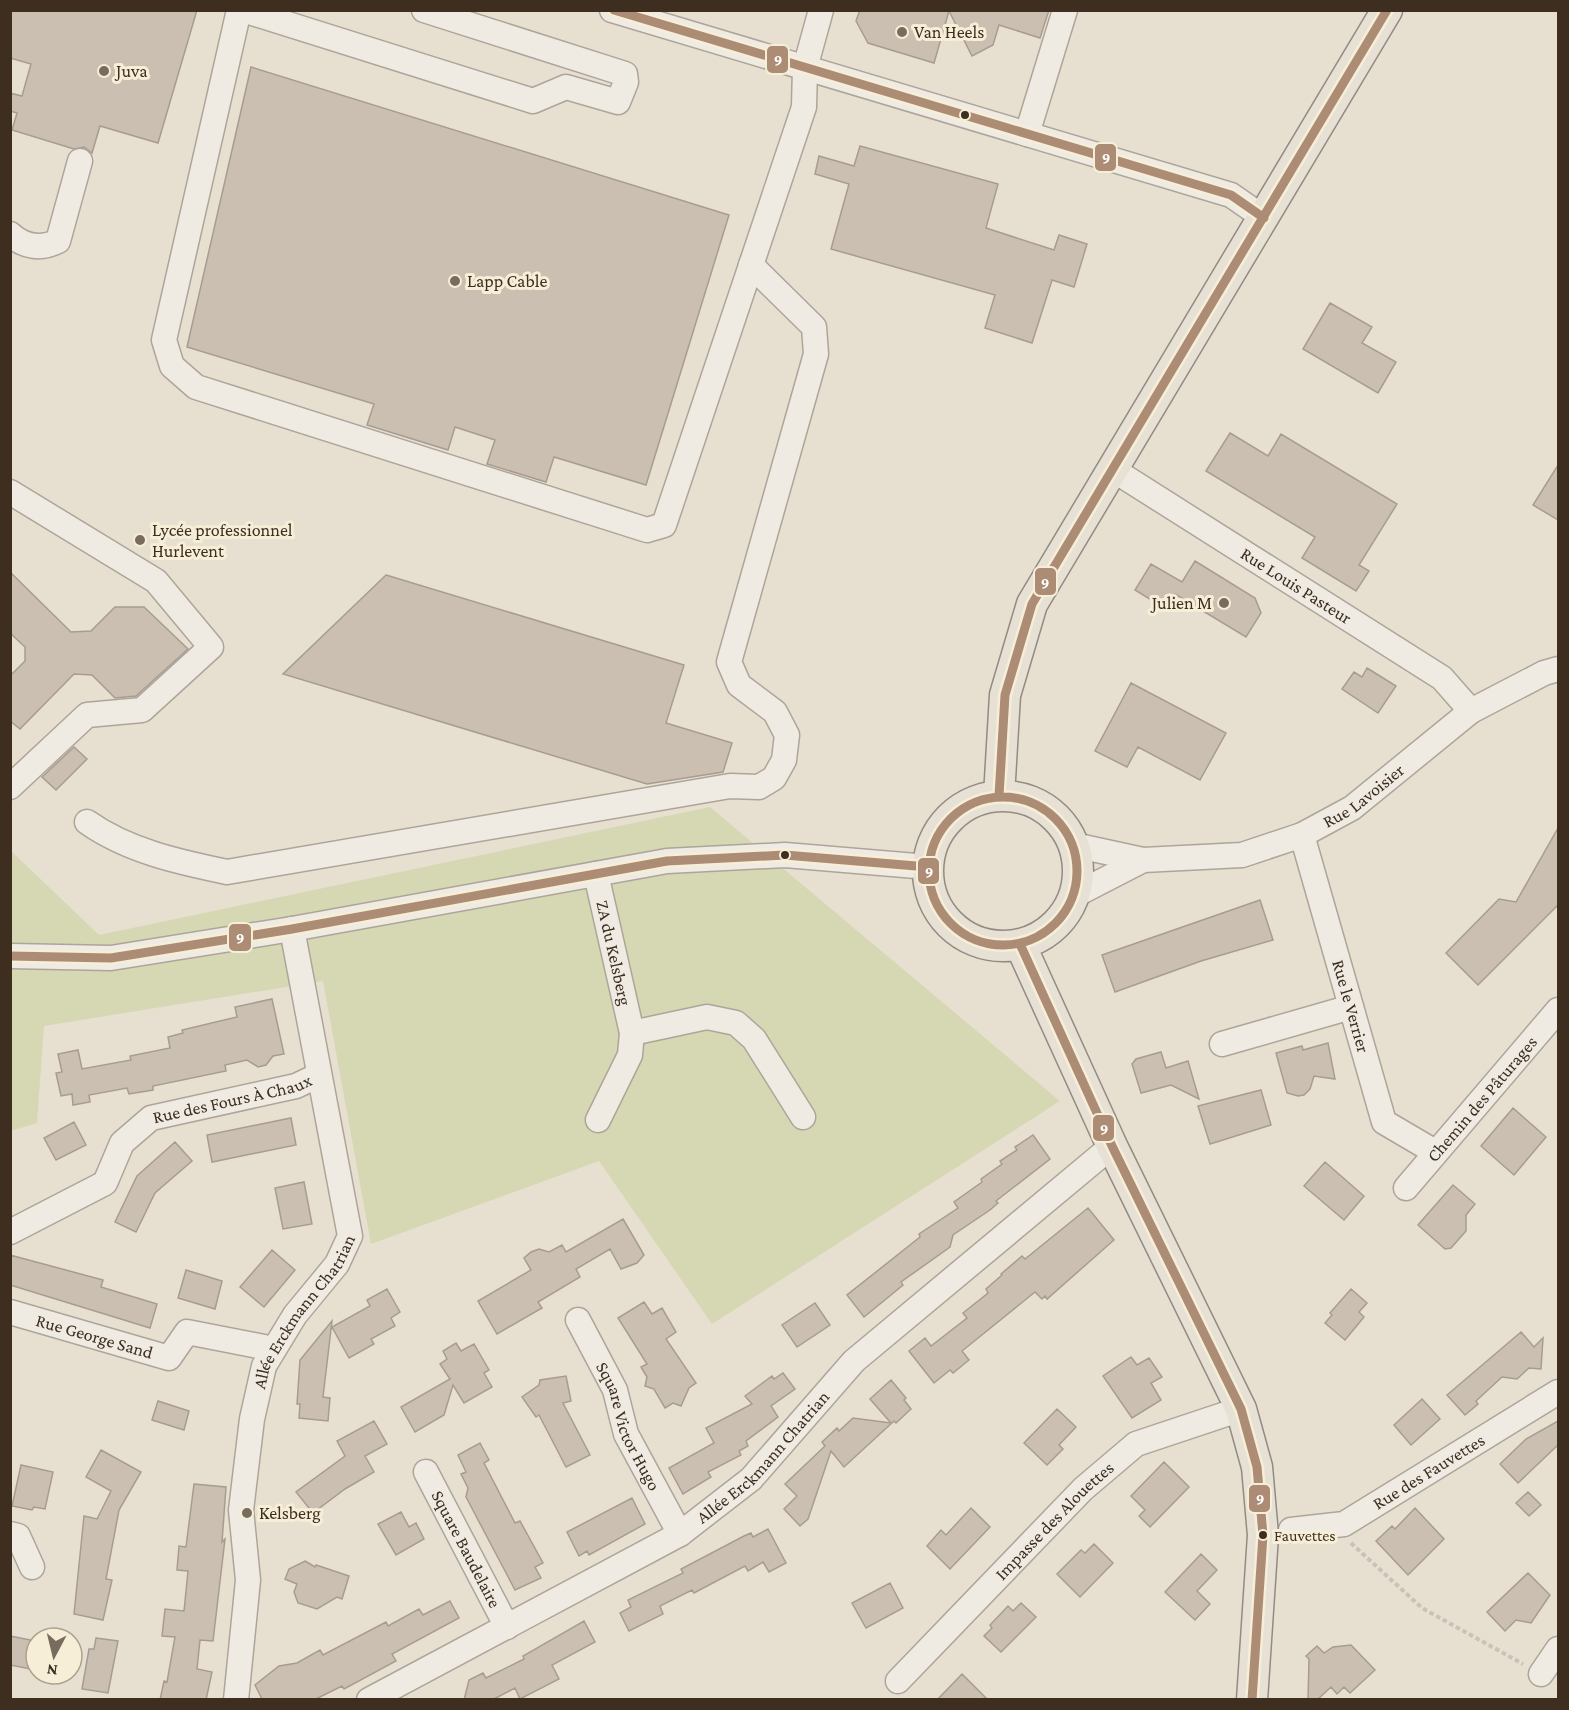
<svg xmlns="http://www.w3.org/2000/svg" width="1569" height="1710" font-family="'Crimson Pro',serif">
<rect width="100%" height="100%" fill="#e7e0d1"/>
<path fill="#d6d7b3" d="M710 807 1060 1101 712 1324 599 1161 371 1244 323 981 44 1026 37 1123 11 1131 10 850 99 935Z"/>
<path fill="#cbbfb2" stroke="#a89c90" stroke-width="1.5" d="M10 10H197L158 143 100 126 92 153 84 147 74 149 12 130 17 113 10 111V93L22 96 31 64 10 58Z
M860 10H1049L1040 38 999 25 993 45 972 56 949 11 934 63 868 43 856 21Z
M251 67 729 215 646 485 554 457 546 482 487 464 495 440 455 427 448 450 367 425 374 404 187 347Z
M860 146 998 184 986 228 1054 250 1059 235 1087 244 1074 287 1052 280 1032 343 985 328 995 295 831 249 849 184 815 174 819 156 854 166Z
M1330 303 1372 327 1362 343 1396 362 1378 393 1303 349Z
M1230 433 1268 456 1281 434 1397 504 1359 565 1369 571 1356 591 1302 558 1315 537 1206 471Z
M1558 465V520L1533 505Z
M1195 561 1255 598 1261 613 1246 637 1175 594 1166 609 1135 590 1151 564 1182 582Z
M10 572 71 632 91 631 115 607H144L188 649 136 696 115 698 92 675 74 674 20 729 10 721V676L25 661V647L10 633Z
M386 575 684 665 666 723 732 743 723 772 647 784 283 674Z
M1367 668 1396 686 1378 713 1342 689 1354 672 1362 677Z
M1131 683 1226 733 1200 780 1138 747 1127 767 1095 751Z
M74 747 87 759 56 790 42 777Z
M1558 828V905L1478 985 1446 953 1499 899 1516 902Z
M1260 900 1273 940 1201 961 1115 992 1102 955Z
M272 999 284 1054 273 1056 266 1065 258 1067 247 1060 225 1065 226 1071 153 1086V1090L129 1094 127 1088 89 1095 90 1102 73 1105 72 1094 61 1096 56 1073 62 1072 58 1054 78 1050 82 1069 131 1060 130 1056 170 1048 168 1037 183 1033 182 1030 237 1017 235 1007Z
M1328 1043 1335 1079 1314 1076 1310 1089 1304 1095 1298 1096 1287 1093 1276 1053 1302 1046 1303 1050Z
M1161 1052 1166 1068 1188 1061 1199 1099 1171 1085 1141 1093 1132 1064 1136 1059Z
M1261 1090 1271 1125 1210 1144 1198 1106Z
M1513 1108 1546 1137 1514 1175 1481 1146Z
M291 1118 296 1145 212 1162 207 1135Z
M74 1122 86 1145 56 1160 44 1138Z
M1033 1135 1050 1159 996 1201 998 1203 990 1210 953 1235 950 1247 901 1282 903 1285 864 1317 847 1295 920 1237 919 1234 958 1208 954 1202 982 1182 981 1179 1002 1164 1000 1161 1017 1150 1015 1147Z
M175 1142 192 1161 155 1193 136 1232 115 1222 137 1176Z
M1325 1162 1364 1196 1344 1220 1304 1186Z
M304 1182 312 1224 283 1229 275 1188Z
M1453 1185 1475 1204 1466 1215V1231L1451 1248 1445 1249 1418 1225Z
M1088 1208 1114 1240 1047 1299 1045 1296 1042 1299 1035 1292 962 1351 969 1360 953 1373 950 1370 934 1383 909 1351 925 1338 931 1346 967 1318 963 1313 988 1293 986 1289 1002 1275 1001 1274 1022 1256 1025 1259Z
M623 1219 644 1255 637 1263 621 1269 610 1249 576 1269 580 1277 538 1302 542 1308 497 1334 478 1301 531 1270 524 1258 531 1252 539 1249 549 1252 562 1245 566 1252Z
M272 1250 295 1270 264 1307 240 1287Z
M10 1255 103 1280 101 1287 157 1304 150 1328 10 1285Z
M186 1270 222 1281 215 1309 178 1298Z
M387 1289 400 1312 391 1318 395 1326 371 1339 374 1344 349 1358 332 1327 370 1306 367 1300Z
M1351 1289 1367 1303 1359 1312 1364 1317 1345 1340 1325 1323 1332 1315 1330 1313Z
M644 1302 652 1314 662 1308 676 1332 666 1339 696 1383 689 1388 681 1406 673 1403 665 1408 654 1389 645 1386 647 1377 641 1367 647 1364 618 1318Z
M815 1303 830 1325 797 1347 782 1325Z
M332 1321 323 1397 330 1398 328 1421 299 1418 300 1404H297L300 1360Z
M1521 1332 1534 1347 1543 1338 1541 1369 1529 1368 1517 1379 1502 1377 1476 1401 1478 1404 1465 1415 1447 1395Z
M456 1343 461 1351 474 1344 489 1370 484 1373 492 1387 464 1403 453 1385 444 1415 415 1432 401 1407 450 1379 440 1364 447 1359 443 1351Z
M1131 1357 1137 1365 1149 1358 1162 1377 1151 1383 1161 1400 1132 1418 1103 1376Z
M783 1373 795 1389 771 1406 778 1417 746 1441 748 1446 739 1451 741 1455 708 1472 711 1477 683 1494 669 1468 714 1443 706 1428 752 1404 745 1396 772 1376 774 1379Z
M566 1376 571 1401 563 1403 590 1455 566 1467 539 1415 536 1417 522 1397 539 1385 540 1380Z
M891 1380 906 1398 904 1400 911 1409 896 1423 894 1421 844 1467 831 1451 808 1519 800 1526 784 1509 797 1496 785 1484 825 1446 822 1442 837 1428 839 1431 853 1418 891 1423 870 1399Z
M1422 1399 1440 1419 1411 1445 1394 1425Z
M158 1401 189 1411 184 1430 152 1420Z
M1057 1409 1076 1427 1059 1445 1063 1449 1047 1465 1024 1443Z
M374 1421 387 1444 365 1456 374 1472 345 1489 313 1513 296 1492 345 1456 337 1441Z
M1558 1421V1445L1518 1483 1500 1464 1526 1439Z
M480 1443 489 1460 484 1463 515 1523 520 1521 543 1563 535 1567 541 1578 515 1590 466 1497 468 1488 461 1474 466 1472 458 1455Z
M101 1450 141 1472 119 1510 106 1579 112 1580 103 1620 74 1614 84 1516 97 1519 111 1491 86 1477Z
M1164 1462 1189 1487 1150 1527 1139 1516 1145 1510 1131 1496Z
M21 1465 53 1472 45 1509 34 1507 32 1510 12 1506Z
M194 1484 226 1487 222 1542 225 1539 213 1641 200 1640 197 1669 212 1672 206 1700H160L164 1681 167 1682 175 1637 162 1636 165 1609 184 1611 188 1571 177 1570 179 1546 186 1547Z
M1528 1492 1541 1505 1529 1516 1516 1503Z
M632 1498 645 1524 589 1555 587 1551 579 1556 567 1532Z
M971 1508 990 1527 950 1569 927 1546 941 1530 946 1535Z
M1415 1508 1444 1539 1408 1575 1376 1541 1392 1526 1395 1529Z
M401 1512 409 1527 416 1523 424 1539 396 1555 378 1524Z
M768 1529 786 1563 769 1572 763 1562 748 1571 745 1566 694 1593 692 1590 660 1606 663 1614 629 1631 620 1613 631 1607 628 1600 683 1573 681 1569 744 1536 751 1533 753 1537Z
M1094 1544 1113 1563 1080 1597 1057 1574 1081 1550 1085 1553Z
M1201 1554 1217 1570 1197 1591 1210 1604 1195 1620 1165 1592Z
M305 1561 315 1567 316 1565 349 1576 342 1599 337 1597 317 1609 298 1603 294 1592 297 1584 285 1579 289 1569Z
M1528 1573 1550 1595 1531 1623 1516 1620 1505 1631 1487 1612Z
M890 1583 903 1608 866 1628 852 1603Z
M450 1601 459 1618 392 1654 396 1661 344 1689 342 1686 316 1699H262L255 1685 279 1666 297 1663 320 1650 323 1655 386 1622 388 1626 419 1609 423 1615Z
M1021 1603 1036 1617 1001 1652 984 1636 992 1628 990 1625 1008 1606 1013 1611Z
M584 1621 595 1642 552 1665 559 1679 520 1699 515 1688 492 1700H464L469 1680 483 1673 486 1678 524 1659 523 1656Z
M10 1636 36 1641V1670L10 1665Z
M96 1638 118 1641 108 1693 82 1689 89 1649H94Z
M1351 1645 1375 1670 1350 1693 1344 1687 1337 1694 1331 1687 1317 1700H1308L1309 1659 1306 1656 1317 1646 1324 1653 1333 1647Z
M962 1674 988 1700H937Z"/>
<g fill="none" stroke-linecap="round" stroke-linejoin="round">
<g stroke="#ada599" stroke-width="27">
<g id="minor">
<path d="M239 10 164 340 172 366 196 387 647 530 664 525 804 107 805 68 821 10"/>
<path d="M243 10 533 101 566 87 618 102 626 82 625 74 424 10"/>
<path d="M612 10 1231 195 1264 218"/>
<path d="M1027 134 1065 10"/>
<path d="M10 234C24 247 40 250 58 241L80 161"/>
<path id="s1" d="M1112 469 1442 678 1471 711"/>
<path d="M10 492 156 581 211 647 142 710 87 715 10 787"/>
<path d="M87 822C128 851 179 862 227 872L730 786 759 787 774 778 784 760 787 735 775 712 739 685 729 662 816 354 814 327 751 265"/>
<path id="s2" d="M1302 835 1384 1122 1435 1152"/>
<path id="s3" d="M1074 845 1143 860 1242 855 1302 835 1352 808 1471 711 1544 673 1558 669"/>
<path id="s4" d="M596 874 632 1033 630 1055 598 1120"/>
<path d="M1075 895 1143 860"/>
<path d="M10 956 111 958 292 929 667 861 785 855 928 867"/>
<path d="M632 1033 707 1017 736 1023 754 1039 803 1117"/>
<path d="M1222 1044 1351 1007"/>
<path id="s5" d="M1406 1188 1558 1010"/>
<path id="s6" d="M10 1232 105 1183 122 1143 151 1118 296 1086 319 1075"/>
<path id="s7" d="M10 1312 169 1358 187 1332 274 1349"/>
<path id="s8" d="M578 1320 615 1390 626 1434 680 1534"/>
<path id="s9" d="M426 1472 507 1627"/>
<path id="s10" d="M1291 1530 1344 1524 1558 1392"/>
<path d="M10 1534 18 1536 32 1567"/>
<path d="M1541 1674 1558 1649"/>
<path id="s11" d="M898 1681 1083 1489 1136 1444 1241 1409"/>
<path id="s12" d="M236 1700 248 1580 241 1510 252 1419 264 1366 295 1315 337 1264 350 1236 292 929"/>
<path id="s13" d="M369 1700 680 1534 751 1479 854 1361 1112 1146"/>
</g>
</g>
<g stroke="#928b80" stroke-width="33">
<path id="major" d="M999 796 1005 695 1032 604 1387 10
M928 871a75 75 0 1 1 150 0a75 75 0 1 1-150 0Z
M1020 944 1112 1146 1241 1409 1257 1467 1263 1535 1252 1700"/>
</g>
<path stroke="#c8c2b9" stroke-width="4" stroke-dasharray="4.5 3" stroke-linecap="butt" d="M1351 1543 1422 1608 1523 1664"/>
<use href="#minor" stroke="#efebe3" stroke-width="24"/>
<use href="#major" stroke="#e6e1d4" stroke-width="30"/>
<g stroke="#f7eed8" stroke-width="14">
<path id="bus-1" d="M614 10 1231 195 1264 218
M999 796 1005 695 1032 604 1387 10
M929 871a74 74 0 1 1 148 0a74 74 0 1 1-148 0Z
M1020 944 1112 1146 1241 1409 1257 1467 1263 1535 1252 1700
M10 956 111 958 292 929 667 861 785 855 928 867"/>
</g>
<use href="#bus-1" stroke="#ac8c74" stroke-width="9"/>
</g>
<g fill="#786c5e" stroke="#f7eed8" stroke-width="2">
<circle cx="902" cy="32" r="6"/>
<circle cx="104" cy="71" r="6"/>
<circle cx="455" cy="281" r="6"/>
<circle cx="140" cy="540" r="6"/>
<circle cx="1224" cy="603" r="6"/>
<circle cx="247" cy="1513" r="6"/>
</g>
<g fill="#3d2e20" stroke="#f7eed8" stroke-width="2">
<circle cx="965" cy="115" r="5"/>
<circle cx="785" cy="855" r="5"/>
<circle cx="1263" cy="1535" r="5"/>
</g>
<g text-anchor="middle" stroke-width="6" stroke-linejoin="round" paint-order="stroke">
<g font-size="16" fill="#3d2e20" stroke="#f7eed8" text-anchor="start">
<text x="1274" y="1541">Fauvettes</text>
</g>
<g font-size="18" fill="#3d2e20" stroke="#f7eed8" text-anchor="start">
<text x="914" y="38">Van Heels</text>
<text x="116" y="77">Juva</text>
<text x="467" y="287">Lapp Cable</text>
<text x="152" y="536">Lycée professionnel<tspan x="152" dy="21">Hurlevent</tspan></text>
<text x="1212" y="609" text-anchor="end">Julien M</text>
<text x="259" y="1519">Kelsberg</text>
</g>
<g font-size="18" fill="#3d2e20" stroke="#f7eed8">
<text dy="6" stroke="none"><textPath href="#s1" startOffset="218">Rue Louis Pasteur</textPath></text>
<text dy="6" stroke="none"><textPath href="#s3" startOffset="306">Rue Lavoisier</textPath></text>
<text dy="6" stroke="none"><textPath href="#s4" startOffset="81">ZA du Kelsberg</textPath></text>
<text dy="6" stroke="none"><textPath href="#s2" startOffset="178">Rue le Verrier</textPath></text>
<text dy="6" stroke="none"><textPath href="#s6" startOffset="272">Rue des Fours À Chaux</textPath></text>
<text dy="6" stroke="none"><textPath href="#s5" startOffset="117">Chemin des Pâturages</textPath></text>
<text dy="6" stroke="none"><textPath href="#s12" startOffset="404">Allée Erckmann Chatrian</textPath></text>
<text dy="6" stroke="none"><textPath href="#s7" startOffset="88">Rue George Sand</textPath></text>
<text dy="6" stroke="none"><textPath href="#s8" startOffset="118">Square Victor Hugo</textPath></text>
<text dy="6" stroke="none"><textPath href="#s13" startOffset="466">Allée Erckmann Chatrian</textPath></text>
<text dy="6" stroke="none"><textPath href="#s10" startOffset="153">Rue des Fauvettes</textPath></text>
<text dy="6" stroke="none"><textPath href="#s11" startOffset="224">Impasse des Alouettes</textPath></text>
<text dy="6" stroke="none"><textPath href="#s9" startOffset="87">Square Baudelaire</textPath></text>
</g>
</g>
<g stroke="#f7eed8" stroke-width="2">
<rect x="766" y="45" width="23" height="29" rx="6" fill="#ac8c74"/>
<rect x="1094" y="143" width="23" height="29" rx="6" fill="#ac8c74"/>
<rect x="1034" y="567" width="23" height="29" rx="6" fill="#ac8c74"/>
<rect x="917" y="857" width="23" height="28" rx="6" fill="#ac8c74"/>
<rect x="228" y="923" width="24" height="29" rx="6" fill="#ac8c74"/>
<rect x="1092" y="1114" width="23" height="28" rx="6" fill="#ac8c74"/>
<rect x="1248" y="1484" width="23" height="29" rx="6" fill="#ac8c74"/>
</g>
<g font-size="16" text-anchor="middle" font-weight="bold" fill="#fff">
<text x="778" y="65">9</text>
<text x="1106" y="163">9</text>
<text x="1045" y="588">9</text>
<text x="929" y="877">9</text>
<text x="240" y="943">9</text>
<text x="1104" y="1134">9</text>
<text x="1260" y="1504">9</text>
</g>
<rect width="1569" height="1710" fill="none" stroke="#3d2e20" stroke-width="24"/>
<g transform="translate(54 1656) rotate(187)"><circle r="28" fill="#f7eed8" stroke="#ada18e" stroke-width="1.5"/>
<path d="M0-4.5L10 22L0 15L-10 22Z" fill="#786c5e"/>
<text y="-9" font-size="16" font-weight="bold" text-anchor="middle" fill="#3d2e20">N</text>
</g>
</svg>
